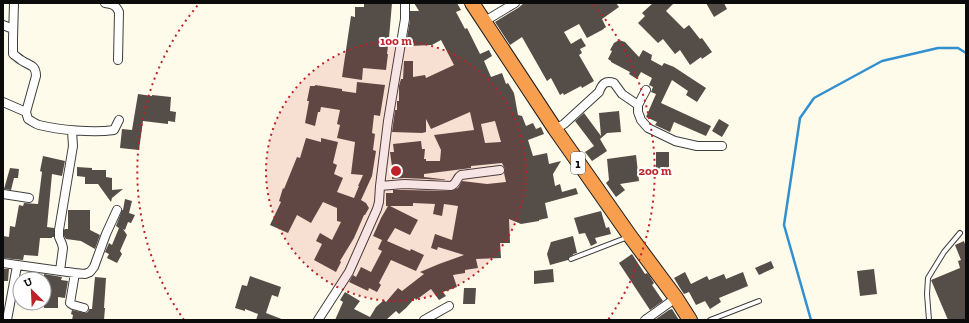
<svg xmlns="http://www.w3.org/2000/svg" width="969" height="323" font-family="'Zilla Slab',serif">
<rect width="100%" height="100%" fill="#fffbea"/>
<g fill="none" stroke-linecap="round" stroke-linejoin="round">
<path stroke="#3390d0" stroke-width="2.5" d="M811 320 784 225 800 118 814 98 882 61 938 48H958L966 53"/>
</g>
<path fill="#544d48" fill-rule="evenodd" d="M364 3H392L389 38 387 54H388L386 70 363 68 362 80 342 77 351 16 355 17V7H364Z
M414 3H457L461 10 456 12 465 29 467 28 480 54 489 50 492 56 484 61 491 77 502 73 506 84 508 83 514 93 518 115 522 116 526 126 533 123 536 129 541 127 544 134 528 140 533 156 547 153 549 164 561 161 553 174 555 186 560 184 562 192 576 188 578 194 545 203 548 218 539 220V221L521 224 509 219 510 243H500L501 258 476 259 478 268 465 270V273L453 275 457 287 443 292 446 296 439 300 431 289 416 300 415 298 406 308 399 314 396 311 386 320H335L343 302 340 300 345 292 360 301 354 309 370 317 376 307 384 300 386 302 398 288 402 291 424 274 420 272 439 264 464 255 438 247 437 250 431 248 435 234 452 240 458 206 444 204 442 216 433 214 435 204 413 203V206H390L418 220 410 235 395 228 387 241 410 251 411 249 424 255 416 271 391 260 379 283 381 285 377 292 369 288 368 291 349 282 353 275 356 277 361 267 371 272 382 251 378 249 382 240 373 236 381 218 388 206H386V193H393V190H404L451 191 458 188 462 181 487 184 506 182 504 173 505 169 502 163 471 166V168L424 174V177L450 180 404 178 392 179V175L393 174 390 152H394L393 144 421 141 422 149H425L424 159H426V161H440L441 150 434 135 474 130 470 112 431 129 426 119V132L422 133 392 132 395 110H397V101H399V86L401 79H403L404 61H413V77L425 75 426 78 454 65 441 40 432 45 408 46 407 38 410 20V11H419ZM495 121 501 142 485 143 481 124Z
M524 3H616L619 7 602 19 606 27 602 30 587 38 579 24 564 32 571 44 581 38 586 46 580 49 582 53 579 55 594 81 582 88 581 86 564 95 563 93 560 95 551 78 547 81 522 37 510 45 495 22 518 8Z
M653 3H674L666 11 684 29 689 25 700 39 702 38 712 52 702 59 701 57 690 65 680 50 675 54 663 39 658 43 638 23 645 16 642 13Z
M706 3H724L727 9 714 17Z
M619 40 625 42 639 57 643 50 652 55 651 60 662 66 664 63 674 67 706 88 697 102 686 95 688 91 672 80 661 103 711 126 706 136 674 122 670 132 655 125 657 122 646 117 656 94 651 92 653 87 649 85 652 78 641 72 637 79 629 74 630 72 611 62V61L608 59 612 51 610 50 614 43Z
M357 82 385 85 380 116 374 115 372 133 375 134 373 150 376 151 372 176 361 200 366 203 369 208 365 215H364L354 238 340 261 341 262 336 272 314 260 322 244 316 241 320 233 332 240 341 222 337 221V208L323 202 311 223 297 215 288 233 270 225 281 202 279 201 283 188 284 189 297 157 300 158 306 138 321 142V138L338 142 333 163 337 165 334 174 343 178 337 192 354 198 359 186H358L363 175 351 174 355 142 337 138 340 125 337 124 340 110 321 107 320 112H318L315 126 305 123 309 101H307L310 86H315V85L342 89V91L356 93Z
M138 94 152 96V95L171 97 170 111 176 112 175 122 168 121V124L143 121 139 150 120 148 122 129 132 130Z
M619 111 621 132 607 133 600 139 607 151 592 161 585 152 594 146 575 121 584 113 601 136 599 113Z
M719 119 729 125 722 137 712 131Z
M656 152H669V169H656Z
M636 155 639 181 620 184 625 190 616 197 606 183 609 180 607 159Z
M43 156 65 161 62 176 52 174 47 227 54 228V237H52V238H40L38 256 24 255 23 260 3 258V236L9 237 10 226 15 227 19 205 23 206 24 203 38 204 42 172 40 171Z
M77 167 92 168V170H106V177L112 178V190L123 189 112 198 111 202 98 184H85V177L77 176Z
M10 168 19 169 18 178H14L11 190 4 189Z
M125 199 132 201 129 213 135 215 131 223 128 222 125 230 123 229 127 235 120 251 122 254 117 263 107 258 109 254 105 252 109 243 112 245 119 228 116 226 122 210H123Z
M68 210H90V230L100 235 95 249 81 241 66 239 64 236V230L65 229H68Z
M601 211 606 228 609 227 611 234 595 238 597 243 591 246 585 233 579 234 574 218Z
M573 236 577 253 573 254V255L569 257 568 260 550 265 547 254 551 242Z
M964 241 966 247V320H948L931 280 960 268 958 261 961 260 955 245Z
M632 254 645 274 647 273 649 275 654 283 652 285 663 301 650 310 619 263Z
M771 261 774 268 759 275 755 268Z
M3 269H9L8 281H3Z
M553 269 554 282 534 284V271Z
M874 269 877 294 860 296 857 271Z
M685 272 691 284 707 276 709 280 724 274 726 279 743 272 748 286 719 298 721 302 710 309 705 301 696 305 689 292 684 294 680 288 674 278Z
M44 274 62 277 61 280 68 281 65 298 58 297V308H44Z
M250 276 281 287 278 297 272 295 266 313 284 320H256L258 314 245 309V311L235 308 242 285 247 286Z
M95 277 106 278 104 308H105L104 320H72L73 315 71 314 72 310 85 313 88 312 89 309H92Z
M464 288H476L475 304H463Z
M672 309 679 320H657L656 319 669 310Z"/>
<g fill="none" stroke-linecap="round" stroke-linejoin="round">
<g stroke="#3e3e3e" stroke-width="6">
<path id="lane" d="M571 259 628 237
M710 320 759 301
M929 320 927 294 928 278 944 252 960 233"/>
</g>
<g stroke="#3e3e3e" stroke-width="10">
<path id="street" d="M14 3 13 38V54C16 56 18 58 21 60 29 66 36 64 36 76L26 112 28 119C32 121 35 124 39 125 59 130 93 133 114 130L119 120
M105 3C112 4 116 5 119 12L118 60
M485 21 515 3
M3 25 13 29
M3 102 26 112
M638 105V112L641 120 648 128 675 141 697 146H722
M555 129 564 124 599 92C602 84 605 80 614 83L622 94 638 105 646 90
M380 186 404 184 451 186C457 184 456 178 461 175L500 170
M3 194 29 198
M3 263 75 273 85 274 90 272 94 267 106 234 117 210
M60 271 63 248 62 244 59 237V230L73 146 72 131
M75 273 70 303 73 305 84 308
M7 320 17 266
M318 320 349 272 377 209 379 202 380 186 388 121 405 19V3
M424 320 449 306
M645 320 676 298"/>
</g>
<g stroke="#1c1c1c" stroke-width="16">
<path id="highway" d="M472 3 555 129 630 236 676 298 690 320"/>
</g>
<use href="#lane" stroke="#fff" stroke-width="4"/>
<use href="#street" stroke="#fff" stroke-width="8"/>
<use href="#highway" stroke="#f89e4f" stroke-width="14"/>
</g>
<circle cx="396" cy="171" r="130" fill="#be2128" fill-opacity=".12"/>
<g fill="none" stroke="#be2128" stroke-width="2" stroke-dasharray="2 4">
<circle cx="396" cy="171" r="130"/>
<path d="M184 320A259 259 0 0 1 198 5M594 5A259 259 0 0 1 608 320"/>
</g>
<g text-anchor="middle" stroke-width="4" stroke-linejoin="round" paint-order="stroke">
<rect fill="#fff" stroke="#545454" stroke-width="1" x="571" y="152" width="14" height="22" rx="3"/>
<g font-size="13" font-weight="bold" fill="#0b0b0b">
<text x="578" y="168">1</text>
</g>
</g>
<circle cx="396" cy="171" r="6" fill="#be2128" stroke="#fff" stroke-width="2"/>
<g font-size="12" text-anchor="middle" font-weight="bold" fill="#be2128" stroke="#fff" stroke-width="4" stroke-linejoin="round" paint-order="stroke">
<text x="396" y="45">100 m</text>
<text x="655" y="175">200 m</text>
</g>
<rect width="969" height="323" fill="none" stroke="#0b0b0b" stroke-width="8"/>
<g transform="translate(32 291) rotate(336)"><circle r="19" fill="#ffffff" stroke="#9d9d9d"/>
<path d="M0-3L7 15L0 10L-7 15Z" fill="#be2128"/>
<text y="-6" font-size="11" font-weight="bold" text-anchor="middle" fill="#0b0b0b">U</text>
</g>
</svg>
